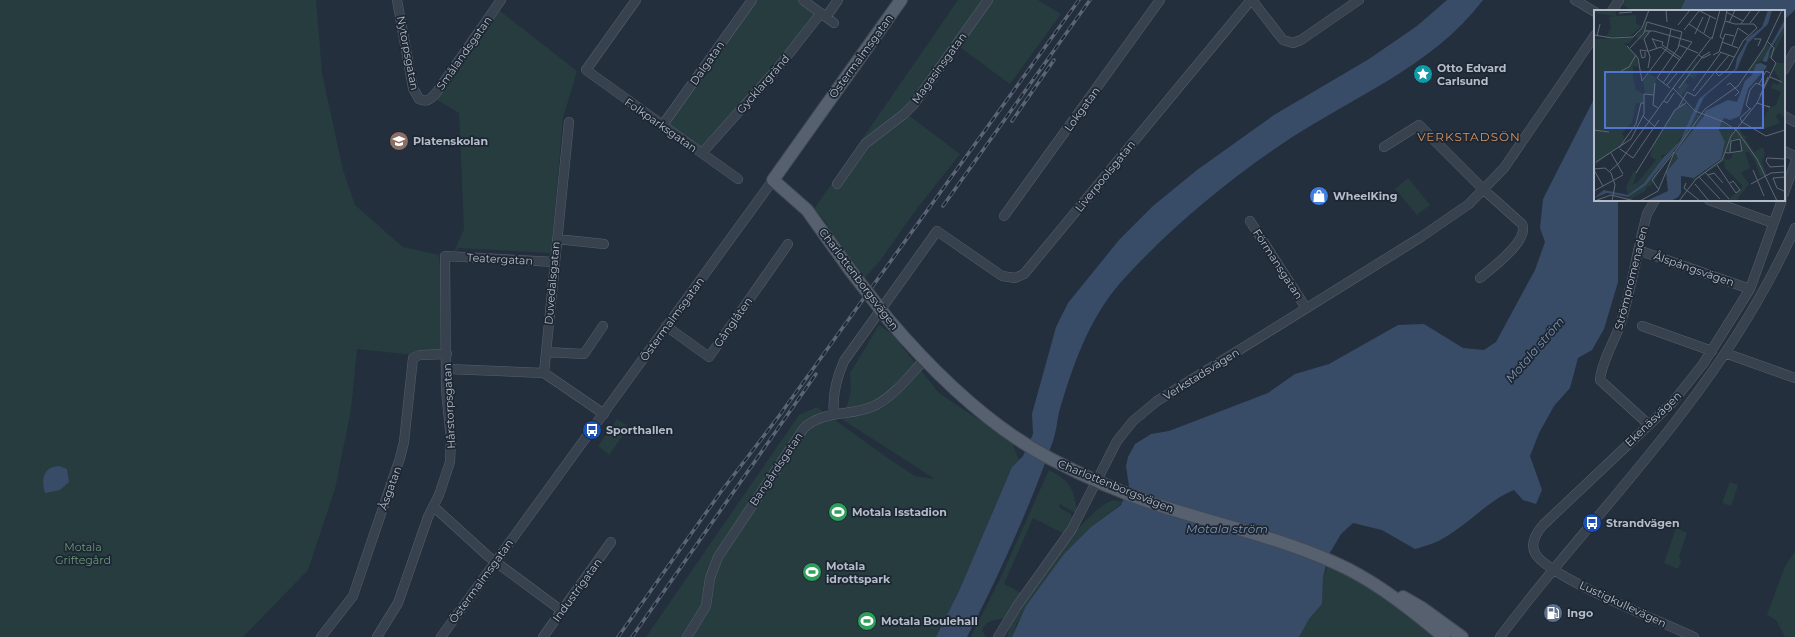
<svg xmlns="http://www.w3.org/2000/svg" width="1795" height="637" font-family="Montserrat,sans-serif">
<rect width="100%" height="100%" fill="#242f3e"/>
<path fill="#263c3f" d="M0 0H316L322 73 343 170 355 205 403 247 439 255 447 352 414 355 357 349 351 410 335 489 308 570 243 637H0Z
M749 0H808L823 11 705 152 660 123Z
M958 0H1038L1061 14 1010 84 957 45 903 111 960 154 915 211 880 261 864 279 842 251 825 221 814 209Z
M1619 0H1685L1680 11H1633L1618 2Z
M495 7 577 71 563 118 551 253 459 248 454 252 464 229 459 113 434 98Z
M1408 178 1430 205 1417 215 1395 189Z
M879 325 893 335 939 393 1012 442 1019 460 1012 467 959 591 936 637H646L799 415 817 407 889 459 915 476 935 479 843 420 851 391 850 373Z
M617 419 629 427 609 455 598 446Z
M1049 470C1070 481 1073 487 1077 510L1076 513 1059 504 1060 508 1071 514 1073 521 1065 534 1033 518 1004 584 1023 594 1005 618C996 620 986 620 982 630L986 637H971L999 581Z
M1730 482 1738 485 1731 506 1722 503Z
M1113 500 1123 502 1091 527 1064 554 1017 623 1012 637H1006C1010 630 1011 621 1015 614 1032 589 1086 508 1113 500Z
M1676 528 1687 533 1679 556 1681 562 1678 569 1664 563Z
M1795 551V637H1785L1776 620 1767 615 1785 566Z
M1328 566 1366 585 1439 637H1299L1309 619 1322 604 1323 578Z"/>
<path fill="#394c67" d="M1447 0H1483C1432 68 1347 99 1279 146 1222 185 1167 231 1121 282 1088 320 1073 365 1059 412 1057 422 1056 432 1053 441 1030 507 999 575 967 637H936L959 591 1012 467 1023 456 1033 434 1032 414 1056 327 1068 303 1119 240 1153 206 1197 170 1274 115 1369 59 1417 26Z
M1685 0H1795V10L1784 20V11H1680Z
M1595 97V200H1618V282L1604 329 1592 350 1578 358 1570 388 1554 406 1539 433 1530 456 1542 490 1536 504 1523 500 1514 490C1487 501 1468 525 1442 539 1434 544 1424 546 1415 549L1382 530 1353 523 1341 534 1328 556 1323 578 1322 604 1309 619 1299 637H1012L1026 606 1064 554 1091 527 1121 505 1129 486 1126 466 1128 457 1135 444 1151 434 1169 431 1268 393 1295 374 1329 364 1398 325 1424 324 1463 348 1484 350 1496 342 1535 270 1545 242 1540 228 1543 199Z
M59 466 67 469 69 482 60 490 45 493C41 479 43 467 59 466Z"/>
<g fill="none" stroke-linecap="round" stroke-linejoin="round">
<g stroke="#565f6c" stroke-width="10">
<path id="minor" d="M397 0 413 88 419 99C427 103 431 99 436 93L501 0
M636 0 586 70 738 179
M803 0 834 23
M1252 0 1283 40 1293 43 1301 40 1359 0
M1575 0 1595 12
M1612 11 1619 0
M826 17 838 0
M1784 70 1795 51
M1784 116 1795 122
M569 122 544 373 604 414
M662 126 752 0
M1384 147 1419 125 1484 190 1522 224C1530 240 1491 269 1480 278
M1784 151 1795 156
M702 153 777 69 821 13
M837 184 865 144 904 114 914 104 988 0
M1784 193 1795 163
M1709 200 1773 223
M1004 216 1160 0
M1250 221 1306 308
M557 239 604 244
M1638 250 1750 289
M666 326 709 357 788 244
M1642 326 1712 351
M546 352 584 354 603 326
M1725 353 1795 378
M447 369 544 373
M834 414C832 395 836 379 844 361L937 231 1002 276 1015 278 1024 274 1251 0
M1648 424 1600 380C1602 360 1615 341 1621 322 1632 287 1637 250 1647 214L1655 200
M433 506 489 557 562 611
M321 637 353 596 400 458 404 442 413 358 420 355 447 354
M377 637 398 603 428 517 439 495 450 462 451 439 446 390 445 256 555 262
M441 637 773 180
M543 637 611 542
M687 637 706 606 710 578 718 557 804 428C824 409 853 417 876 405 895 395 910 375 925 359
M998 637 1017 606 1072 529 1117 441 1133 421 1157 401 1421 237 1469 204 1504 168 1595 35
M1500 637C1558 559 1626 488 1685 409 1728 353 1766 292 1795 228
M1694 637C1665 623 1547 577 1535 553 1530 543 1536 533 1543 525L1672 403 1703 364 1750 289 1782 200"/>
</g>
<g stroke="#414a57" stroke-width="14">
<path id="major" d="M850 270 807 210 773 180 901 0
M888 319C934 373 988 426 1051 459 1093 481 1138 500 1184 513 1239 530 1296 543 1348 569 1383 587 1414 612 1444 637
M1403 597 1422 608 1462 637"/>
</g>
<use href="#minor" stroke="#38414e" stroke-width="9"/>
<use href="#major" stroke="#56606e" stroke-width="12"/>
<g stroke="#5a6575" stroke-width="3.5">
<path id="rail" d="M1012 121 1054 60
M943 206 1090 0
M618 637 720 493 779 416 1079 0
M632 637 816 374"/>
</g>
<use href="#rail" stroke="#1d2633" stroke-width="2" stroke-dasharray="6" stroke-linecap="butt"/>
<g stroke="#414a57" stroke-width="14" stroke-linecap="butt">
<path id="major-bridge" d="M850 270 888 319"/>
</g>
<use href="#major-bridge" stroke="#56606e" stroke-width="12"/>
</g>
<defs>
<g id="sight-disc" transform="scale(1)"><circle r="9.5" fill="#0f9aa8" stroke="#1d2633"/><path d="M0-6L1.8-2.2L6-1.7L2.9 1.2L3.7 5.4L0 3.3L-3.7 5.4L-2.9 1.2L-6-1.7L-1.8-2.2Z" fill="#fff"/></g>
<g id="school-disc" transform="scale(1)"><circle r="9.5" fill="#8d6e63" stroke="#1d2633"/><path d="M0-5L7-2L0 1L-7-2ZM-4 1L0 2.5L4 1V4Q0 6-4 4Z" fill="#fff"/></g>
<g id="shop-disc" transform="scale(1)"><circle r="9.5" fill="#3f7fe0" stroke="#1d2633"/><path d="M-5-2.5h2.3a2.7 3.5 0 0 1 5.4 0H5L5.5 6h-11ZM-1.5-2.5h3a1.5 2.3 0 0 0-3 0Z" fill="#fff"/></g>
<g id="bus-disc" transform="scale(1)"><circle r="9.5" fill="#1a4fb4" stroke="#1d2633"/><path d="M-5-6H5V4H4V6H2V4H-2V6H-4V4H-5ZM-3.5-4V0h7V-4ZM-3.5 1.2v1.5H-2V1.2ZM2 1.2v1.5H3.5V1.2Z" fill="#fff"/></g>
<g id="stadium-disc" transform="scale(1)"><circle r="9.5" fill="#2e9e5b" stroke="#1d2633"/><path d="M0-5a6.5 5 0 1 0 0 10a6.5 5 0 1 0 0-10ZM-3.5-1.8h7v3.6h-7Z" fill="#fff"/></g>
<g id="fuel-disc" transform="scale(1)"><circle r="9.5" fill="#5c6f8a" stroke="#1d2633"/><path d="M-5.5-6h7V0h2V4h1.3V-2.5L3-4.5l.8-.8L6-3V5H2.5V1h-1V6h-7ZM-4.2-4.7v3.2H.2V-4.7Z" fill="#fff"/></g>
</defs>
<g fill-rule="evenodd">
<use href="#sight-disc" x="1423" y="74"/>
<use href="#school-disc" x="399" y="141"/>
<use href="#shop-disc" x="1319" y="196"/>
<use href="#bus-disc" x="592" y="430"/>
<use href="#stadium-disc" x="838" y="512"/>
<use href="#bus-disc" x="1592" y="523"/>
<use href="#stadium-disc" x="812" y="572"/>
<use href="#fuel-disc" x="1553" y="613"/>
<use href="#stadium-disc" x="867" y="621"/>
</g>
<g text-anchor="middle" stroke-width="3.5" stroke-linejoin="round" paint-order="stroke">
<g font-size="11" fill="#b4bcc9" stroke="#1d2633">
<text transform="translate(408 53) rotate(79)" y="4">Nytorpsgatan</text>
<text transform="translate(464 53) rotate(-55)" y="4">Smålandsgatan</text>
<text transform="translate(861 56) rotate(-54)" y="4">Östermalmsgatan</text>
<text transform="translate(707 63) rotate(-55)" y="4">Dalgatan</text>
<text transform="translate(939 68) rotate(-54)" y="4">Magasinsgatan</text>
<text transform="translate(763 84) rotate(-49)" y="4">Gycklargränd</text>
<text transform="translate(1082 109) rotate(-54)" y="4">Lokgatan</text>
<text transform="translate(661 125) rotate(35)" y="4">Folkparksgatan</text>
<text transform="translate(1105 176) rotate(-51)" y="4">Liverpoolsgatan</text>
<text transform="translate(500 259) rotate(3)" y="4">Teatergatan</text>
<text transform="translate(1278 264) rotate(57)" y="4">Förmansgatan</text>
<text transform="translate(1694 269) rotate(19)" y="4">Ålspångsvägen</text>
<text transform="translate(1631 278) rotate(-76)" y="4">Strömpromenaden</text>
<text transform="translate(859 279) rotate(53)" y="4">Charlottenborgsvägen</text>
<text transform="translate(552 283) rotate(-85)" y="4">Duvedalsgatan</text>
<text transform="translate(672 319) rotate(-54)" y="4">Östermalmsgatan</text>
<text transform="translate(733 322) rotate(-55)" y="4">Gånglåten</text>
<text transform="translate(1201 374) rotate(-32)" y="4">Verkstadsvägen</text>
<text transform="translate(449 406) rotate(-93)" y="4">Hårstorpsgatan</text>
<text transform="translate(1653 419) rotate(-44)" y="4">Ekenäsvägen</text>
<text transform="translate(776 469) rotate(-56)" y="4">Bangårdsgatan</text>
<text transform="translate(1116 486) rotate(22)" y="4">Charlottenborgsvägen</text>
<text transform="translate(390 488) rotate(-70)" y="4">Åsgatan</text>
<text transform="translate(481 581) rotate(-54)" y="4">Östermalmsgatan</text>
<text transform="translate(577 590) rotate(-54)" y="4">Industrigatan</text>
<text transform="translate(1623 604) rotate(25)" y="4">Lustigkullevägen</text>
</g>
<g font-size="11" font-weight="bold" fill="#b4bcc9" stroke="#1d2633" text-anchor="start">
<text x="1437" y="72">Otto Edvard<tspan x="1437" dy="13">Carlsund</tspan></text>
<text x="413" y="145">Platenskolan</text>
<text x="1333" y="200">WheelKing</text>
<text x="606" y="434">Sporthallen</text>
<text x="852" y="516">Motala Isstadion</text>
<text x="1606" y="527">Strandvägen</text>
<text x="826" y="570">Motala<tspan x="826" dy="13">idrottspark</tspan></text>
<text x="1567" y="617">Ingo</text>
<text x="881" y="625">Motala Boulehall</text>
</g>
<g font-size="11" fill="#6b9a76" stroke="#1d2633">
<text x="83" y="551">Motala<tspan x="83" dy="13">Griftegård</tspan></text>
</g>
<g font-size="12" letter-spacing="1" fill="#d59563" stroke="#1d2633">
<text x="1469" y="141">VERKSTADSÖN</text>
</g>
<g font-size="12" font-style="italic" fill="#7c92b1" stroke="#1d2633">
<text transform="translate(1535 350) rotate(-49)" y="4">Motala ström</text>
<text x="1227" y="533">Motala ström</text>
</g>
</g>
<g transform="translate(1594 10)">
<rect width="191" height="191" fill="#242f3e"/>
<path d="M0 0H22V6L42 5V14L48 16 36 26 12 27 17 18 15 7 21 6 0 3ZM53 8 51 19 57 20 55 25 46 30 41 26 35 33H30L42 45 45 57 39 56V68L42 80 50 84V93H42L38 112 28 124 31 128 25 137 0 156V29L37 28 45 23ZM191 16V22L177 48 173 49ZM173 33 176 37 167 51 163 53 158 65 153 62ZM100 50 104 53 99 60 104 63 100 69 95 66 91 72 95 75 87 86 83 80 101 53ZM182 53H191V108L185 103 182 106 186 113 169 119 166 116 175 98 182 95 187 82 177 78 179 73 184 75 186 70 179 59ZM55 63 62 68 60 84H51L49 71ZM88 91 101 102 92 120 82 135 71 145H67L68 149 54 169 34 185 32 177 37 166 40 161 43 163 39 174 43 173 62 150 56 146 62 129 81 98 85 99ZM103 103 106 107 102 108 101 114 108 106H110L89 135 81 143 84 148 72 162 81 143 88 135 76 146 56 177 54 175 51 181 35 190 34 188 57 170 72 149 78 144 94 123ZM128 112 140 120 137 126 144 117 150 126 155 127 151 128 160 142 169 137 171 143 168 152 173 165 166 166 161 151 155 142H151L156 158 147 163 155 174 142 191H133L149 176 131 158 130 151 100 171 94 166 101 168 128 147 131 132 127 129 125 119ZM138 129H143L148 132V141L139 142 138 148 133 150 130 148 133 141H136Z" fill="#263c3f" fill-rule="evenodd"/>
<path d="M174 0H178L174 14 154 33 143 59 110 87 92 126 52 175 34 187 13 183 0 188 10 180 34 185 50 173 69 148 86 131 105 89 141 59 143 48 153 31 151 30 168 17ZM191 9V16L176 40 173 52 168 51ZM167 53 173 56 172 58 154 79 146 106 136 110 130 108 128 111 125 120 131 132 127 149 100 168 87 166V183L84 187 77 191H52L74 181 72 162 84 148 81 143 110 106 111 101 134 90 143 92 151 71 158 65 162 54Z" fill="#394c67"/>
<path fill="none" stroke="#5e6776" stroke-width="1" d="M72 0 73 12M104 0 122 9M133 0 131 11 141 14H147L157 0M132 2 149 11M25 3 38 2M135 13 141 0M156 13 166 0M95 14 116 28M84 15 96 0M90 20 105 1M51 21H60L98 32 69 73M110 23 116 6M101 24 109 7M0 25 18 28 39 27 48 18 55 0M3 26 6 14M118 27 79 78 101 101 130 112 143 121 163 149 183 191M58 28 63 39M58 29 69 32 68 35 87 48M118 29 126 0M129 29 126 27 131 11M160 29H167L164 36M173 31 180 38 177 48 182 53M128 32 144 38M85 35 104 43M138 35 144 18 154 25M33 36 44 48 48 71M67 37 86 50M36 38 50 23 53 12 88 22 84 38 63 68 76 78M55 41 67 37M51 42V47L48 48 46 40 54 41M126 42 140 47M105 45 109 48 117 44M119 45 125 42 131 24 140 26M54 58 56 47 50 29 56 21M27 61 35 57 42 45M121 62 125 66 134 59 149 31 163 18 160 14H147M176 67 188 72M48 71 73 38 77 19M61 73 59 95 64 98M165 74 172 61 176 63M73 75 83 63M133 75 136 73 145 82 141 86M85 78 109 46 116 42M99 81 127 42M166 86 174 67M70 91 73 93 80 83M163 93 175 97H176L173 96M84 98 93 82 101 86 135 45M156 99 152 95 156 80 162 73 169 76M49 106 60 116M148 112 146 108 157 98M148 112 172 126 191 120M0 120 15 122M25 138 42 114 47 93H50M26 139 39 148 65 110M131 142 134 143 147 141H148L146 129 137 131 136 142M17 143 29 164M191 149 173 148 172 151 176 157 191 156M2 152 37 129 50 104V84L60 85M123 155 133 170 142 183 146 180 139 171 136 173M0 159 11 158 17 163 21 175 18 191M0 160 9 176M159 160 170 186M16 161 25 153 79 78M111 162 135 189M42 163 81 100 92 93M114 165 120 163 129 173M105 167 126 189M92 173 90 178 106 191M101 174 115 191M157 174 177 163 191 162M65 180 58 170 80 142M0 181 29 165M190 181 183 178 179 168 191 167M3 190 17 185 41 191M46 191 64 181 80 143 111 99 144 76 170 38 188 0M85 191 102 169 128 150 137 126 163 93 182 53"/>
<path fill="#5274d3" fill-opacity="0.15" stroke="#5274d3" stroke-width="2" d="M11 62H169V118H11Z"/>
<rect width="191" height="191" fill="none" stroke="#b4bcc9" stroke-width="2"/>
</g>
</svg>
